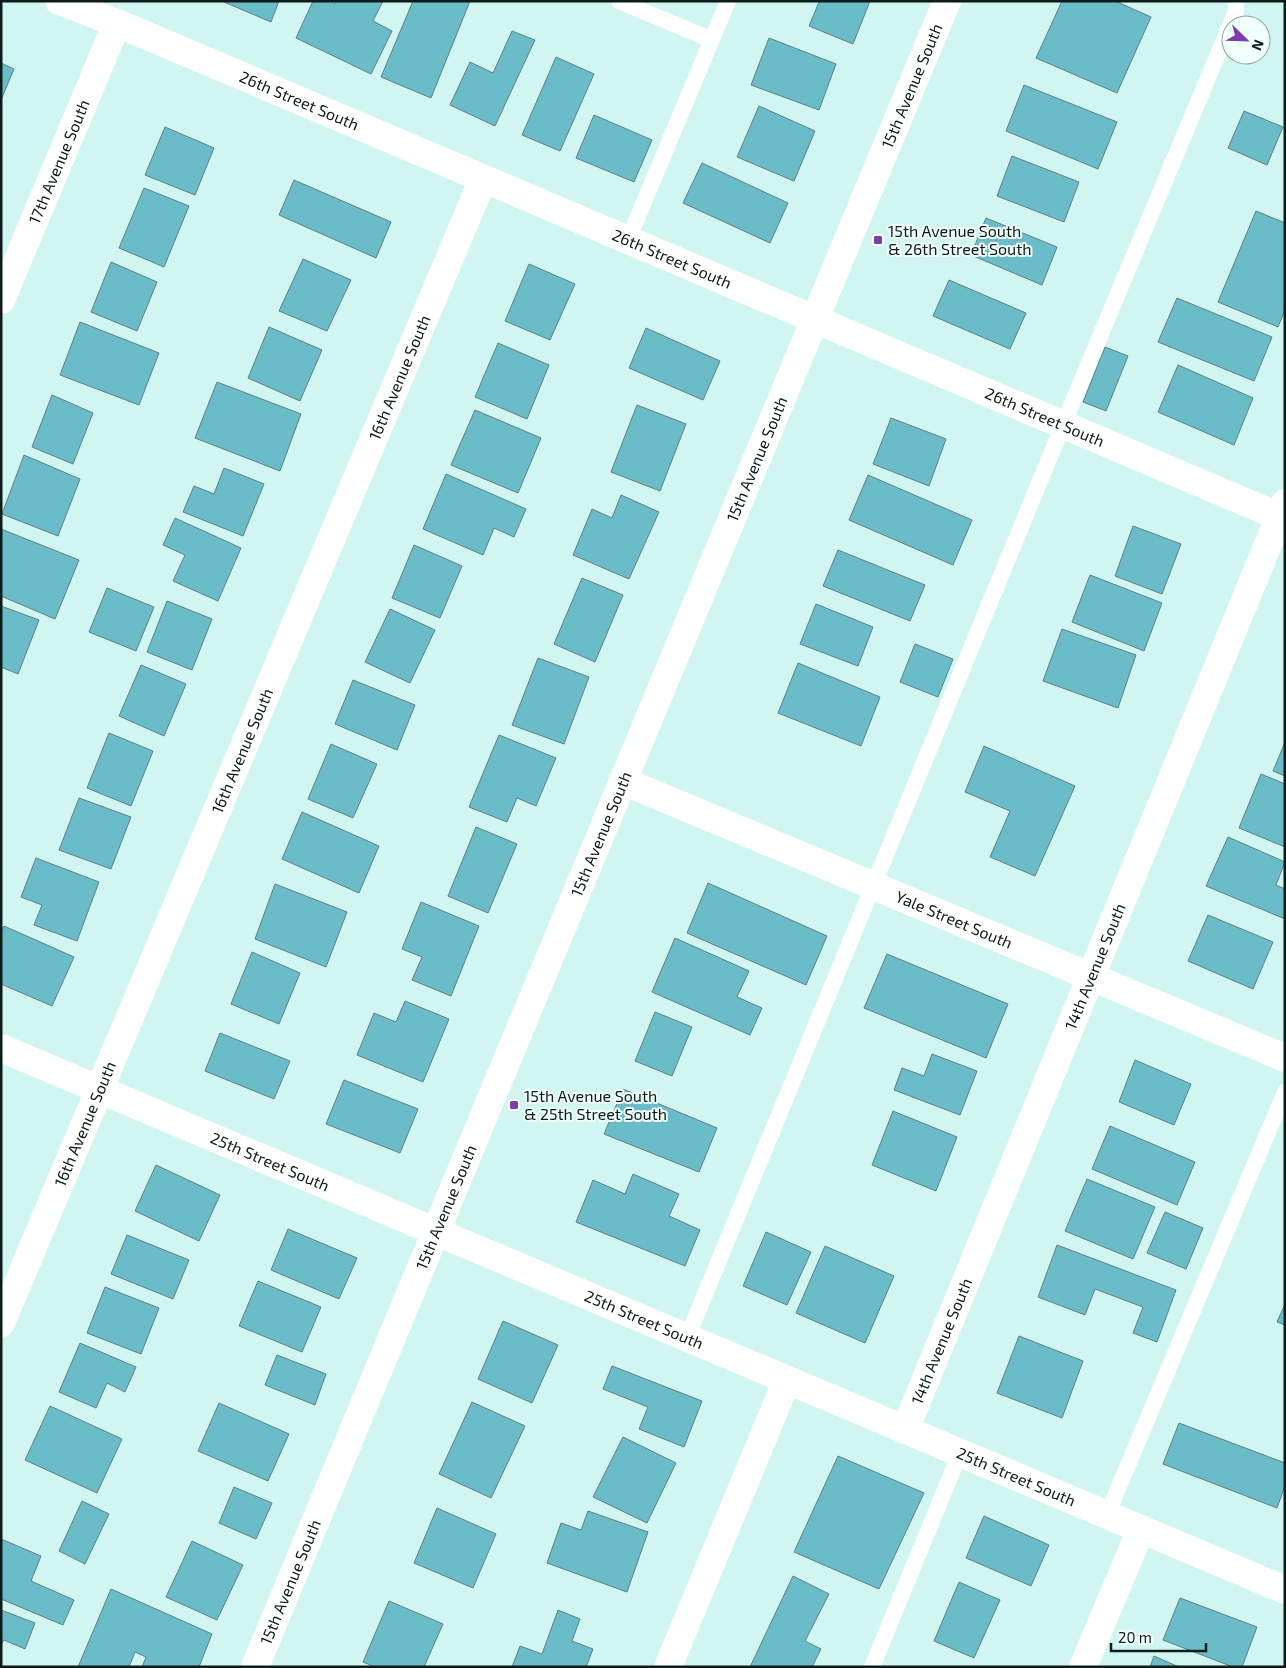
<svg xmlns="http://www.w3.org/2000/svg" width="1286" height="1668" font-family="'Exo 2',sans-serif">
<rect width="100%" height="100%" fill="#d1f6f1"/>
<path fill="#6bbcc9" stroke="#5f8086" d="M225 1H279L271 22 224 2Z
M313 1H330L335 4 336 1H383L373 21 392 31 371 74 296 38Z
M413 1H470L431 98 381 77Z
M817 1H870L853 44 809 26 819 2Z
M1062 1H1115L1151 17 1117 93 1036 58Z
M512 31 535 40 495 126 450 105 470 62 493 73Z
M769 38 836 64 819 110 751 85Z
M556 57 594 74 560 151 522 135Z
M1 63 14 69 1 100Z
M1024 85 1117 122 1098 169 1006 131Z
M759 106 815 131 794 181 737 157Z
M1244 111 1283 127 1267 165 1228 148Z
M594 115 652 140 634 182 576 158Z
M165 127 214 148 195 195 145 175Z
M1012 156 1079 182 1064 222 997 196Z
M702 163 788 203 770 243 683 203Z
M294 180 391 222 376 258 279 215Z
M144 188 189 206 164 267 119 248Z
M1256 211 1285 223V310L1278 327 1218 302Z
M986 218 1057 247 1042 285 971 255Z
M303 259 351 280 327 331 279 311Z
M111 262 157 282 137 331 91 312Z
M529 264 575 284 550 340 505 321Z
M949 280 1026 313 1010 349 933 316Z
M1177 298 1272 337 1254 381 1158 342Z
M80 322 159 353 139 405 60 375Z
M269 327 322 350 300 401 248 378Z
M646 328 720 361 703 400 629 368Z
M498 343 549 365 527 419 475 397Z
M1105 347 1128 356 1106 411 1083 402Z
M1178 365 1253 398 1234 445 1158 412Z
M217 382 301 414 280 471 195 438Z
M52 395 93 413 73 464 32 447Z
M637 405 686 424 660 491 611 472Z
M475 410 541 438 518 493 451 465Z
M891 418 946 439 929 486 873 464Z
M24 455 80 479 58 536 2 514Z
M224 468 264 484 243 536 183 512 194 486 214 494Z
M446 474 526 509 514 537 494 528 483 555 423 529Z
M868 475 972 520 953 565 849 520Z
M621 495 659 512 629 579 573 555 592 509 612 518Z
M175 518 241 548 218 601 173 581 185 555 163 545Z
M1133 526 1181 544 1162 594 1115 576Z
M1 529 79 560 55 619 1 596Z
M414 545 462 566 440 618 392 598Z
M838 550 925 585 910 621 823 586Z
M1090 575 1162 603 1144 651 1072 622Z
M582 578 623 595 595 662 554 644Z
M107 588 154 607 136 651 89 632Z
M167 601 212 619 192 670 147 652Z
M816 604 873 627 858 666 800 644Z
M1 606 39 620 18 674 1 667Z
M390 609 435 630 410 683 365 662Z
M1062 629 1136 655 1118 708 1043 681Z
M915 644 953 659 938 697 900 682Z
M538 658 589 677 564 744 512 725Z
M798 663 880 697 861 746 778 713Z
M141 665 186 684 164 736 119 716Z
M353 680 415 705 397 750 335 724Z
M109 733 153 751 131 806 87 788Z
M499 735 556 758 536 806 517 798 507 822 469 807Z
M1285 742V776L1273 771Z
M331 744 377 764 353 818 308 799Z
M984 746 1075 786 1035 876 990 857 1010 811 965 792Z
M1261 774 1285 784V847L1239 828Z
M79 798 131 817 111 869 59 850Z
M302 812 379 846 359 893 282 859Z
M476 827 517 844 488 913 448 896Z
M1228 837 1285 862 1276 885 1285 889V919L1206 886Z
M36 858 99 882 77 941 34 925 42 905 21 897Z
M708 883 827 936 806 985 687 933Z
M275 884 347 912 326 967 255 939Z
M421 902 479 926 451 996 412 980 422 957 402 949Z
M1208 915 1273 942 1253 989 1188 961Z
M4 926 74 957 52 1006 1 984V932Z
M675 938 749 971 737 997 762 1008 750 1035 652 992Z
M252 952 300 973 279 1024 231 1004Z
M887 954 1008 1004 986 1058 864 1008Z
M405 1001 449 1019 423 1082 357 1055 374 1013 396 1022Z
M655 1012 692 1027 672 1076 635 1061Z
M220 1033 290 1061 274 1099 205 1071Z
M932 1054 977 1071 960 1115 894 1090 902 1068 924 1076Z
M1135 1060 1191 1084 1174 1125 1119 1102Z
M344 1080 418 1109 400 1153 326 1124Z
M623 1089 717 1128 699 1172 604 1134Z
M893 1111 957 1137 936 1191 872 1165Z
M1110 1126 1195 1162 1177 1205 1092 1169Z
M156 1165 220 1195 199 1241 135 1211Z
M633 1174 679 1194 669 1216 700 1230 685 1266 576 1222 593 1180 625 1194Z
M1087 1179 1155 1207 1133 1259 1065 1231Z
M1165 1212 1203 1228 1186 1269 1147 1253Z
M288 1229 357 1258 339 1299 271 1270Z
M766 1232 811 1252 787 1305 743 1286Z
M127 1235 189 1260 173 1299 111 1274Z
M1057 1245 1176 1290 1157 1342 1133 1333 1143 1307 1095 1289 1085 1315 1038 1297Z
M825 1246 894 1276 865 1343 796 1313Z
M258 1281 321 1307 302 1352 239 1326Z
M105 1287 159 1308 141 1354 87 1333Z
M1285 1304V1325L1277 1322Z
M503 1321 558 1345 532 1403 478 1379Z
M1019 1336 1083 1361 1062 1418 997 1393Z
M80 1343 136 1367 125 1392 107 1383 96 1408 59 1392Z
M277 1355 326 1374 315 1405 265 1385Z
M612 1366 702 1401 684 1447 639 1429 648 1407 603 1389Z
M472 1402 525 1426 491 1498 439 1474Z
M219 1403 289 1434 268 1481 198 1451Z
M50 1406 122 1439 97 1493 25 1460Z
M1179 1423 1285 1463V1486L1277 1508 1163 1464Z
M623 1437 676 1463 647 1523 593 1497Z
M838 1456 924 1493 879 1589 794 1552Z
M234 1487 272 1503 256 1539 219 1523Z
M82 1501 109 1514 85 1564 59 1551Z
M437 1508 496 1534 473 1588 414 1563Z
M588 1511 648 1532 627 1592 547 1563 561 1523 581 1530Z
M984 1516 1049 1545 1031 1586 966 1558Z
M1 1539 41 1556 31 1581 74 1600 63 1625 1 1599Z
M192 1541 243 1565 217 1620 166 1597Z
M793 1576 829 1594 805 1641 821 1649 812 1667H750Z
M959 1582 1000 1600 974 1658 934 1641Z
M111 1589 212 1634 199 1667H142L146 1657 135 1652 129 1667H78Z
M1180 1598 1257 1627 1242 1667H1233L1163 1640Z
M389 1601 443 1624 424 1667H375L363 1662Z
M1 1610 35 1623 25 1649 4 1640 1 1645Z
M558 1610 580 1619 572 1641 593 1649 586 1667H512L520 1646 542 1654Z
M1154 1656 1179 1667H1150Z"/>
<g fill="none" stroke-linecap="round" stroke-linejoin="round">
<path stroke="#fff" stroke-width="16" d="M619 1 712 40
M628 240 728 1
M687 1338 1063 425 1236 11V1
M1107 1515 1285 1092
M872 1667 960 1453"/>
<g stroke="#fff" stroke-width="28">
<path id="s1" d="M59 1 117 23 1285 519"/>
<path id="s2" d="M1 300 117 23"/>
<path id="s3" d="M623 781 1285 1058"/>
<path id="s4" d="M1 1048 1285 1590"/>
<path id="s5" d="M1 1323 483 179"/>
<path id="s6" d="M905 1430 1285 503"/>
<path d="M668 1667 787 1380"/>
<path d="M1083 1667 1141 1529"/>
</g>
<path stroke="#fff" stroke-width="28" id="s7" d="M255 1667 947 1"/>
</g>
<g fill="#7e3cb0" stroke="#f0fefc" stroke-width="2">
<rect x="873" y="235" width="10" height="10" rx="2.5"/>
<rect x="509" y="1100" width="10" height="10" rx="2.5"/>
</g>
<g text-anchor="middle" stroke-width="4" stroke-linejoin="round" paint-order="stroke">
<g font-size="16" fill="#0d1b19" stroke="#f0fefc">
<text dy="6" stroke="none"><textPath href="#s7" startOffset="1712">15th Avenue South</textPath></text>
<text dy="6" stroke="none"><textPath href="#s1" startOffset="260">26th Street South</textPath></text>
<text dy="6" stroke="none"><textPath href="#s2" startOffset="150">17th Avenue South</textPath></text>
<text dy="6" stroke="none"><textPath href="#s1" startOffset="665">26th Street South</textPath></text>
<text dy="6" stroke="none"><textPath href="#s5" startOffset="1026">16th Avenue South</textPath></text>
<text dy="6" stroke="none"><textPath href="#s1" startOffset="1070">26th Street South</textPath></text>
<text dy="6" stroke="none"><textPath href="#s7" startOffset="1308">15th Avenue South</textPath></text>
<text dy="6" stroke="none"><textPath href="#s5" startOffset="621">16th Avenue South</textPath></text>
<text dy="6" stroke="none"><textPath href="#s7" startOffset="902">15th Avenue South</textPath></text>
<text dy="6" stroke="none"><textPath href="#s3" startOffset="359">Yale Street South</textPath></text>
<text dy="6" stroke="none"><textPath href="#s6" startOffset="501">14th Avenue South</textPath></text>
<text dy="6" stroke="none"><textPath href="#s5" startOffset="216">16th Avenue South</textPath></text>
<text dy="6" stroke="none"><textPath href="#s4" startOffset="292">25th Street South</textPath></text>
<text dy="6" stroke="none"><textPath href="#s7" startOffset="498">15th Avenue South</textPath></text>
<text dy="6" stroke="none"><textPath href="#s4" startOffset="698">25th Street South</textPath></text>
<text dy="6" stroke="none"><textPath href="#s6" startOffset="96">14th Avenue South</textPath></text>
<text dy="6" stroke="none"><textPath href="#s4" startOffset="1102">25th Street South</textPath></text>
<text dy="6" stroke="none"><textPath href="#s7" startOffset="92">15th Avenue South</textPath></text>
</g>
<g font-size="16" fill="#0d1b19" stroke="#f0fefc" text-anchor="start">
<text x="888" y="237">15th Avenue South<tspan x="888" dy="18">&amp; 26th Street South</tspan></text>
<text x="524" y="1102">15th Avenue South<tspan x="524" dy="18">&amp; 25th Street South</tspan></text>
</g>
</g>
<rect width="1286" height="1668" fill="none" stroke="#0d1b19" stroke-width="5"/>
<g transform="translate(1246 40) rotate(113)"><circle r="24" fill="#f0fefc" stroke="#95a3a1"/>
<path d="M0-4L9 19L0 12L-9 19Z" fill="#7e3cb0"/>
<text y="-8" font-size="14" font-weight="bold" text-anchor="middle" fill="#0d1b19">N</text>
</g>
<path d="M1111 1643v8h95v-8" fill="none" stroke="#0d1b19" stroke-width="2.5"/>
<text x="1118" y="1643" font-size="15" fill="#0d1b19" stroke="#f0fefc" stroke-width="4" paint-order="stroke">20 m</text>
</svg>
